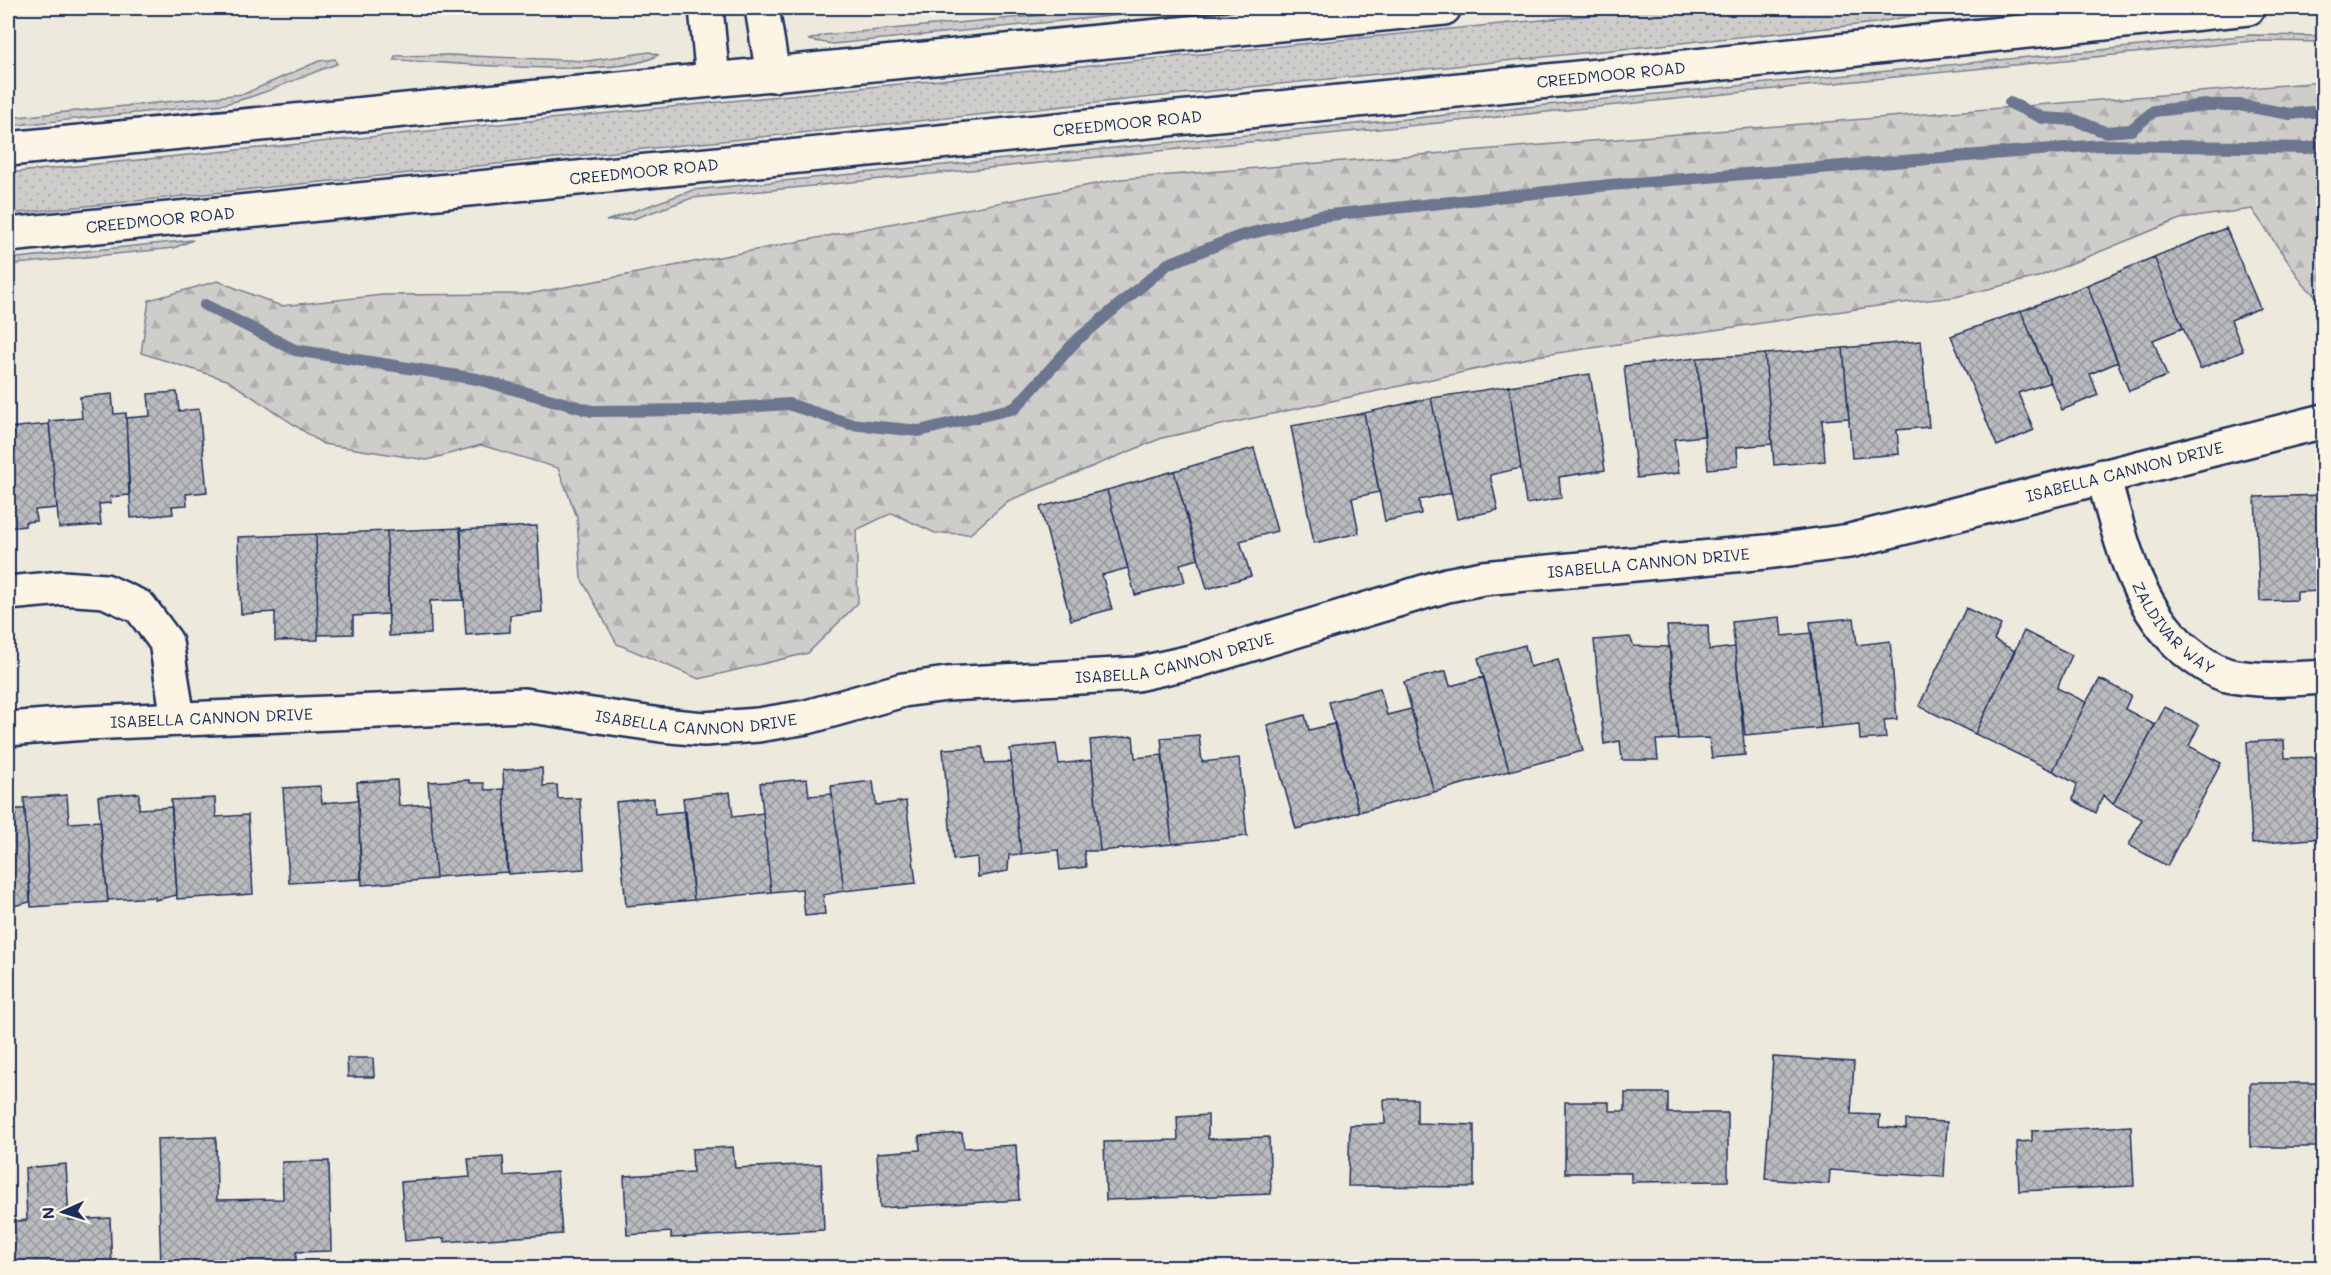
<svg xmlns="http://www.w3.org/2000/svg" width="2331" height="1275" font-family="Mali,sans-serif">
<defs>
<pattern id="grass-dots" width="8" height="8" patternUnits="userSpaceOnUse" patternTransform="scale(1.5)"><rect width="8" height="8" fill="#cfcdca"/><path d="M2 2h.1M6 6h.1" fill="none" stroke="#b1b0b0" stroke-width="1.8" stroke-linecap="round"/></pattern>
<pattern id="forest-firs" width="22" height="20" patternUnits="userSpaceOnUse" patternTransform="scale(1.5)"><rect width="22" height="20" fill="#cfcdca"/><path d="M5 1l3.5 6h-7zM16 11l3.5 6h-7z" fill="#b1b0b0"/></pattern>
<pattern id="building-cross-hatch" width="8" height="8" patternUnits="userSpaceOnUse" patternTransform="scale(1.5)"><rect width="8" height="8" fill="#babbbe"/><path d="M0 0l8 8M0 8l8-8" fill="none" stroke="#96989e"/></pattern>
</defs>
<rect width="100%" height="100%" fill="#eee9dd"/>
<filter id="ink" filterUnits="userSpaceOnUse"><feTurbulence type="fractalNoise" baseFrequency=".0167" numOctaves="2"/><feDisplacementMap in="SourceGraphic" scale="12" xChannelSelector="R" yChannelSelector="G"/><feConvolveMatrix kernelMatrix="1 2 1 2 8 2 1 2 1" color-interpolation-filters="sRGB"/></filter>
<g filter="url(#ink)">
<path fill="url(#grass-dots)" stroke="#757e94" stroke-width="1.5" d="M1120 8H1191L833 44 808 40 824 35Z
M1662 8H1948L1876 23 8 214V173Z
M2250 35 2323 36V42L2253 41 692 198 633 219 606 221 693 190Z
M650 52 658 55C620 80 447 62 394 60L395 56 450 55 588 61Z
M335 59 337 64C298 77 263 96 224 104L8 126V118L244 94 319 61Z
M193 240 174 248 8 265V259Z"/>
<path fill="url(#forest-firs)" stroke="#757e94" stroke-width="1.5" d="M2323 82V302L2304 285 2252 209 2180 219 2038 277 1955 297 1884 305 1537 356 1162 438 1008 501 970 534 935 533 892 513 856 530 858 603 808 653 699 679 617 644 581 578 577 517 558 468 481 445 427 460 323 444 227 380 141 353 149 300 218 281 281 306 383 295 529 294 1121 179Z"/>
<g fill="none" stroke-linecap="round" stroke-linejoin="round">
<path stroke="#6c778f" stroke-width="12" d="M2010 103 2043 118 2075 120 2105 132 2131 130 2154 111 2206 105H2239L2290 114 2324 111
M205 305 295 350 477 379 592 411 703 410 788 404 850 424 919 431 1015 408 1077 340 1168 264 1240 236 1320 216 1610 185 2101 145 2306 148 2324 145"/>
</g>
<path fill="url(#building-cross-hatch)" stroke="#1b2f5e" stroke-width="1.5" d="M2226 228 2260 308 2231 320 2243 351 2200 369 2154 257Z
M2154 257 2183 328 2153 340 2167 376 2129 391 2087 285Z
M2087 285 2118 362 2090 374 2098 395 2062 410 2021 311Z
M2021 311 2051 382 2018 393 2034 430 1997 446 1951 336Z
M1921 341 1929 427 1897 430 1899 454 1852 458 1843 348Z
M1843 348 1849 418 1822 420 1825 461 1774 465 1765 354Z
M1765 354 1772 444 1737 447 1738 466 1708 469 1697 358Z
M1697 358 1704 436 1674 439 1679 473 1637 478 1624 366Z
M1590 374 1605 470 1559 477 1561 498 1526 504 1509 386Z
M1509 386 1521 468 1490 475 1498 510 1457 519 1431 398Z
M177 392 179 411 199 409 207 492 186 494 187 505 172 506 173 514 131 518 126 418 150 416 148 394Z
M112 394 114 414 126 413 129 495 110 497 111 503 99 504 101 525 59 528 49 421 82 418 80 397Z
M1431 398 1451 493 1419 500 1421 514 1385 521 1364 413Z
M1364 413 1379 492 1352 498 1359 533 1314 543 1291 426Z
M49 424 57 508 35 510 36 521 25 522V526L8 528V428Z
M1254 448 1277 531 1240 541 1251 576 1207 589 1174 471Z
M1174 471 1199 559 1180 564 1185 582 1135 595 1107 490Z
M1107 490 1128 568 1102 575 1112 609 1071 620 1040 507Z
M2324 495V591L2297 592V600L2260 601 2255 497Z
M537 526 542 612 510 615V632L466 635 460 530Z
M461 528 463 600 430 601 431 634 389 636 387 531Z
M387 531 388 614 353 616V634L318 635 316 534Z
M316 534 318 640 275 641V612L241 614 238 537Z
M1966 608 2001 625 1994 640 2015 651 1975 734 1919 706Z
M1780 617 1782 636 1812 633 1821 728 1745 735 1732 622Z
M1854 618 1857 645 1890 641 1897 719 1884 720 1886 738 1860 740 1859 724 1821 728 1810 622Z
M1708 625 1709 650 1735 647 1745 755 1712 758 1709 738 1678 739 1667 626Z
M2024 631 2072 655 2057 688 2086 702 2053 771 1975 734Z
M1630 637 1634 646 1670 647 1678 739 1656 740 1658 760H1622L1620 741 1604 744 1594 640Z
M1525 645 1530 667 1558 659 1583 751 1509 771 1478 658Z
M1446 671 1450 686 1484 677 1509 771 1434 792 1404 682Z
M2100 679 2131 695 2125 709 2155 725 2113 804 2103 795 2096 813 2073 800 2077 784 2053 771 2086 702Z
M1380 688 1387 715 1411 709 1434 792 1359 812 1329 702Z
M2165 707 2199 725 2189 746 2221 763 2167 866 2129 845 2142 819 2113 804Z
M1305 715 1309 730 1334 724 1359 812 1296 829 1267 725Z
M2324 728V771L2321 729Z
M1199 735 1202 762 1239 758 1247 836 1172 844 1161 738Z
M1133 736 1135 758 1162 755 1172 844 1100 851 1090 740Z
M2284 740 2285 758 2323 757 2324 838 2252 844 2247 742Z
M1056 744 1059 764 1092 760 1100 851H1084L1086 867 1060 870 1058 850 1021 854 1010 749Z
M982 747 985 763 1011 762 1021 854 1009 855 1008 871 978 877 977 857 953 860 943 749Z
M542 768 543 786 557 785 558 799 580 798 584 869 508 874 503 770Z
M807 779 809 796 832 794 844 891 823 895 825 914 805 916 802 889 771 892 760 783Z
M397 780 399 806 430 804 436 879 362 885 357 782Z
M469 780 470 783H484L485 790 504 789 507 872 436 877 428 782Z
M873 781 876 805 906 801 916 883 844 891 831 786Z
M320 786 322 803 358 800 361 879 289 883 283 788Z
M730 792 733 817 763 813 771 892 694 900 683 798Z
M139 793V809L172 807 177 895 155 900V897L108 900 98 796Z
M67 795 69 823 100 821 108 902 31 907 24 798Z
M215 798 216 817 248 815 253 894 177 899 171 800Z
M654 798 655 814 686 811 694 900 626 906 616 802Z
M15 809H25L30 902 9 907 8 815H16Z
M1773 1057 1854 1062 1851 1114 1880 1115 1879 1127 1906 1129V1120L1947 1122 1944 1177 1830 1170 1829 1184 1765 1179Z
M347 1058H373L374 1077H348Z
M2250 1083H2324V1147H2250Z
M1625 1093H1668V1113H1728V1181L1631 1182V1173H1565V1102H1609V1111H1625Z
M1384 1099H1417V1123L1474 1125V1187L1348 1186 1350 1125 1385 1124Z
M1208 1115V1139L1269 1137 1271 1194 1106 1200 1104 1142 1178 1140 1177 1117Z
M2131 1126 2134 1186 2019 1191 2017 1142 2032 1141V1131Z
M962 1133 964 1148 1016 1145 1019 1200 880 1208 877 1153 920 1150 919 1136Z
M216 1137 217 1200 283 1199 282 1162 329 1161 331 1251 296 1252V1267L161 1268 157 1139Z
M733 1147 735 1168 821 1164 824 1230 671 1238V1232L627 1235 624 1176 693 1172 692 1149Z
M503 1157 504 1176 557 1172 562 1234 444 1242V1238L405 1241 401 1182 470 1177 468 1159Z
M66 1164 69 1220 110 1218 112 1268H8V1222L27 1220 25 1168Z"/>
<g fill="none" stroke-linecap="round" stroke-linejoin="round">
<g stroke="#1b2f5e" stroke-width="38">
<g id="minor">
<path d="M706 8 713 80"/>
<path d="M762 8 773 75"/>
<path id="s1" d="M2103 476C2121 539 2134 604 2184 649 2196 659 2212 671 2227 675 2259 682 2291 679 2324 677"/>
<path d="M8 593 62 588 105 591 140 607 166 642 178 719"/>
<path id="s2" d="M8 729 86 723 524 705 661 725 704 729 758 725 807 717 903 690 947 684 1137 674 1195 661 1447 585 1483 578 1766 552 1850 541 2324 421"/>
</g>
</g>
<g stroke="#1b2f5e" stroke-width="38">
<g id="primary">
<path d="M8 149 1444 8"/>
<path id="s3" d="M8 235 1638 72 2248 8"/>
</g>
</g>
<use href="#minor" stroke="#fcf5e5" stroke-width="33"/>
<use href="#primary" stroke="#fcf5e5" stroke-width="33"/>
</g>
</g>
<g text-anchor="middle" stroke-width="4.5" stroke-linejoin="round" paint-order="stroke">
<g font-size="16" fill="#1b2f5e" stroke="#fcf5e5">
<text dy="6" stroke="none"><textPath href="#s3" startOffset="1611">CREEDMOOR ROAD</textPath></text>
<text dy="6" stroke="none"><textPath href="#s3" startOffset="1125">CREEDMOOR ROAD</textPath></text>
<text dy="6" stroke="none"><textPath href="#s3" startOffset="639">CREEDMOOR ROAD</textPath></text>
<text dy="6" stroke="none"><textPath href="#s3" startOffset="153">CREEDMOOR ROAD</textPath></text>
<text dy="6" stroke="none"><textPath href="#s2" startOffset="2148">ISABELLA CANNON DRIVE</textPath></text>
<text dy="6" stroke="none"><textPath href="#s2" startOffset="1662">ISABELLA CANNON DRIVE</textPath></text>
<text dy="6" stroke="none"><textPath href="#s1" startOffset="171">ZALDIVAR WAY</textPath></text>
<text dy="6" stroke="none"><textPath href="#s2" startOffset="1176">ISABELLA CANNON DRIVE</textPath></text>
<text dy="6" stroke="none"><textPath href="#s2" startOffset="690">ISABELLA CANNON DRIVE</textPath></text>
<text dy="6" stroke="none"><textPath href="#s2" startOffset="204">ISABELLA CANNON DRIVE</textPath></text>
</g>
</g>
<rect width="2331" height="1275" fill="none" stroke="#fcf5e5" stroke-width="30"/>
<rect x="15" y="15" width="2301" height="1245" fill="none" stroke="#1b2f5e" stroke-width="2" filter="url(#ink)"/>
<g transform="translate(63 1212) rotate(266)" stroke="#fcf5e5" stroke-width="4.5" paint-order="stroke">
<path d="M0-4.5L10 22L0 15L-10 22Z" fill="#1b2f5e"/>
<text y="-9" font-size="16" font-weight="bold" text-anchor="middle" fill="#1b2f5e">N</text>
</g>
</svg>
